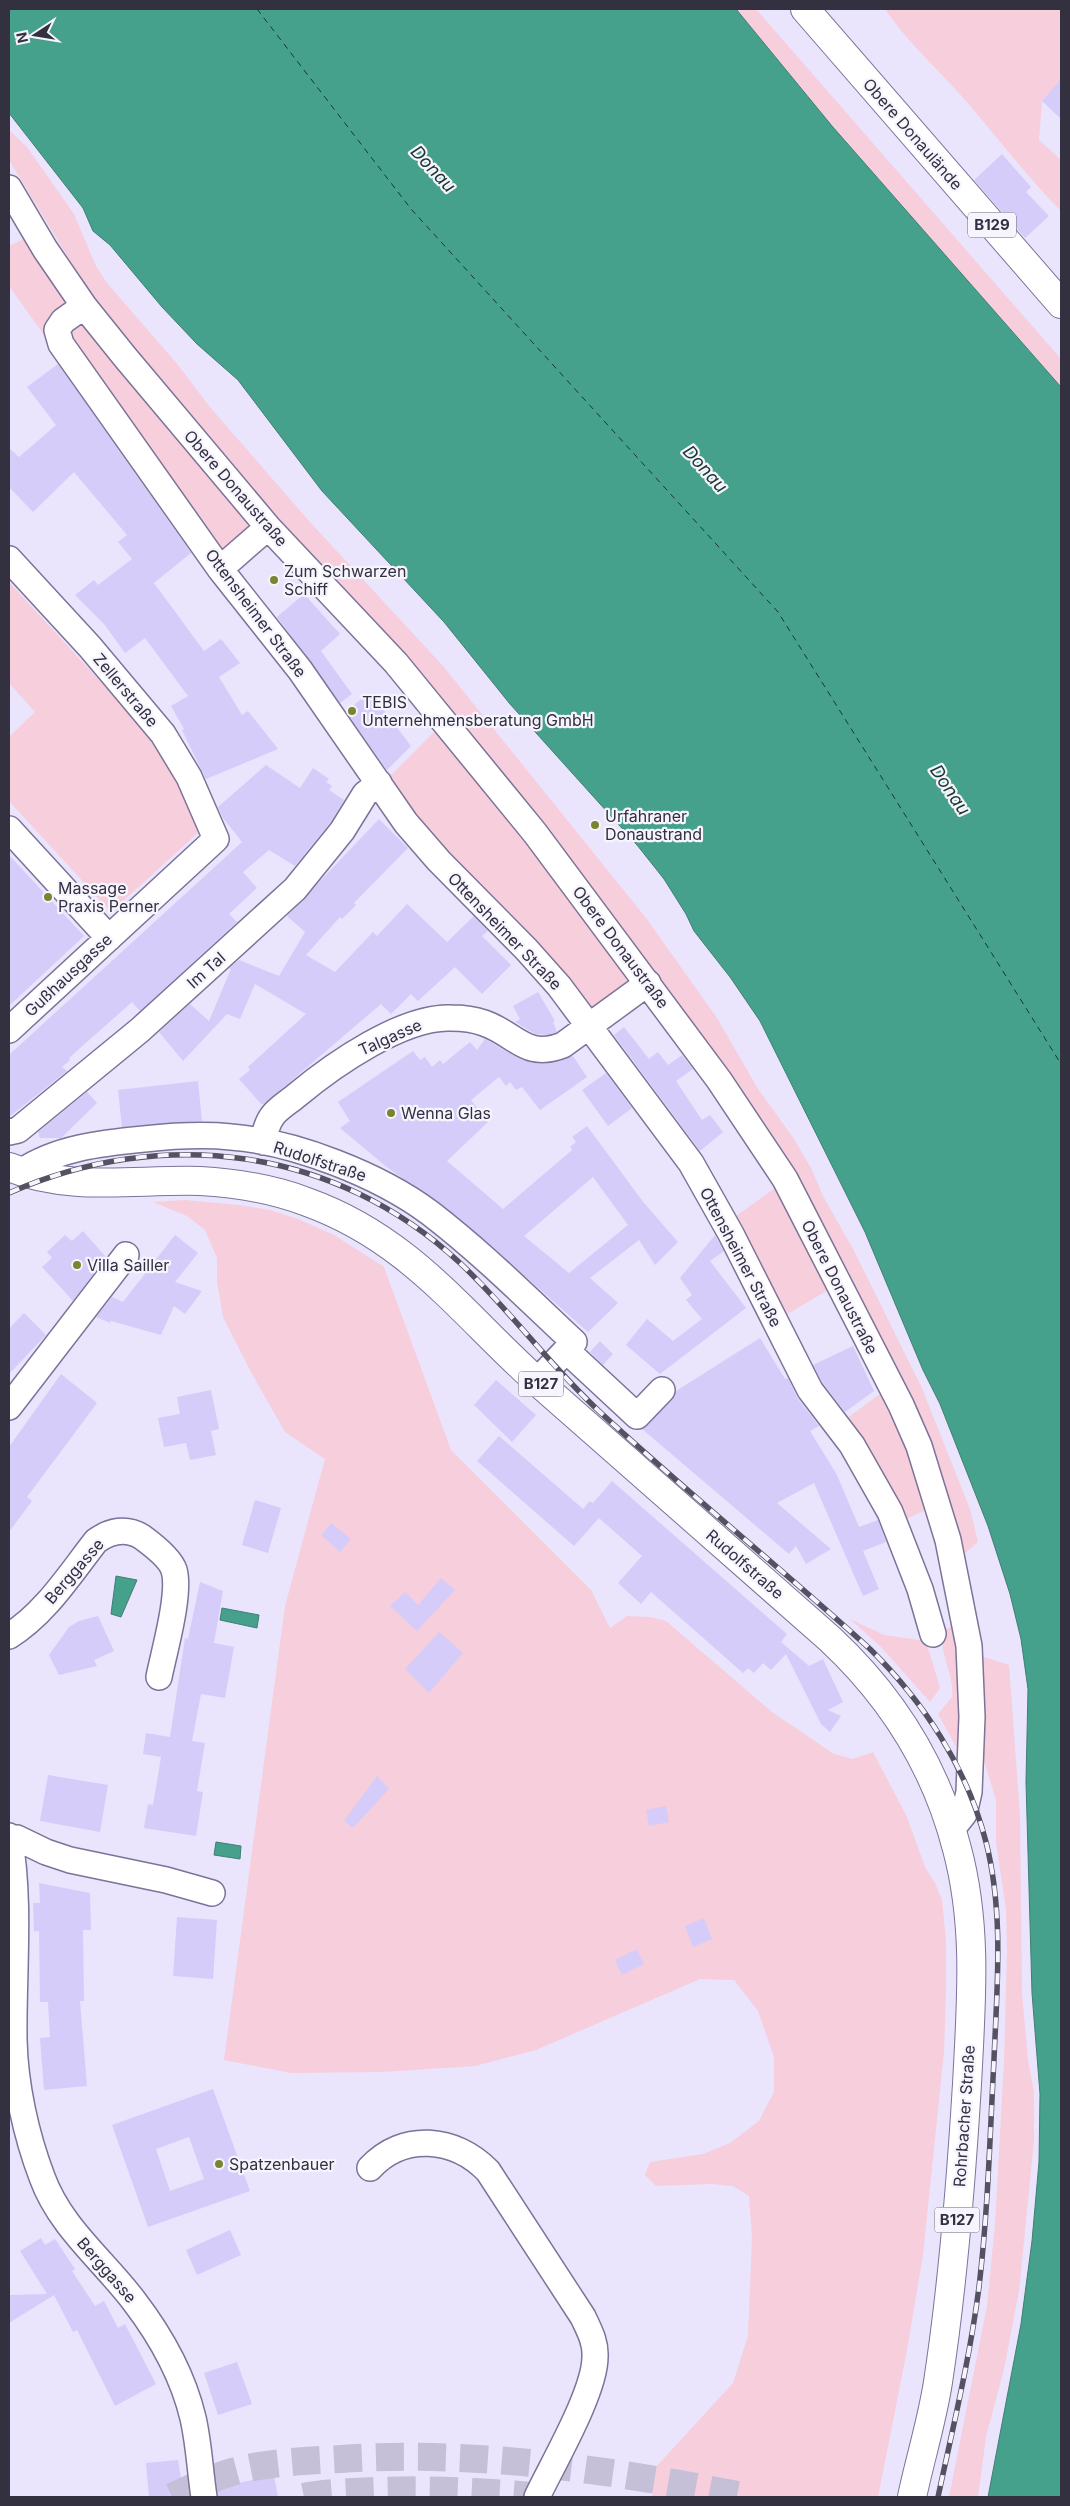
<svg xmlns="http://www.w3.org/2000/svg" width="1070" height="2506" font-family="Inter,sans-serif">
<rect width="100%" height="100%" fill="#eae4fd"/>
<path fill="#f7cedc" d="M736 9H756L1061 359V387L832 126Z
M885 9H1061V80L1042 101 1039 140 1061 160V211C1024 174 993 131 958 92 933 65 906 40 885 9Z
M9 130 27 147 74 214 96 266 107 283 178 365 209 406 309 521 443 666 646 918 717 1018 758 1089 794 1139 811 1168 823 1196 853 1249 921 1386 970 1509 978 1542 964 1554 945 1485 929 1437 910 1397 848 1271 801 1184 767 1126 572 863 206 436 113 323 86 287 9 160Z
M26 238 270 543 265 545 232 573 57 353 9 286V246Z
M9 582 144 729 174 772 200 831 111 912 9 801V737L35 712 9 683Z
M434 732 446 735 631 980 592 1011 490 902 385 781Z
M775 1188 828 1290 781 1318 732 1219Z
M185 1200 239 1205 270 1210 298 1219 334 1235 384 1267 451 1450 591 1590 610 1628 627 1616 650 1617 666 1621 772 1712 834 1754 853 1759 873 1752 907 1817 925 1867 935 1883 942 1900 946 1940V1990L944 2052 923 2255 907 2350 878 2497H652L655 2468 733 2383 748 2336 752 2237 749 2196 733 2186 711 2184 656 2186 645 2175 650 2162 703 2154 730 2143 759 2121 774 2092V2057L758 2011 734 1980 700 1979 536 2050 475 2066 382 2072 291 2073 224 2060 285 1606 325 1459 285 1432 252 1374 223 1317 217 1281V1258L205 1230 187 1216 153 1202Z
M880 1394 915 1470 930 1508 904 1520 843 1421Z
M850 1619 884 1635 926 1641 940 1688 930 1702 881 1647Z
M950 1627 958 1628 964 1761 938 1714 952 1697C955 1674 937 1652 944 1630Z
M981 1656 1009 1665 1020 1816 1022 1993 1028 2060 1034 2092V2140L1019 2291 1004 2369 986 2437 978 2497H949L987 2306 995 2224 1004 2062 1007 1952 1006 1909 996 1843V1800L982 1754 983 1683Z"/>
<path fill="#45a18b" stroke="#407f74" d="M9 9H736L832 126 1061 387V2497H988L1021 2324 1032 2241 1039 2162 1040 2094 1032 1993 1026 1782 1028 1689 1021 1639 1010 1594 988 1526 940 1404 923 1370 865 1232 760 1021 730 977 694 931 686 914 664 879 637 845 510 704 444 622 322 491 238 380 197 344 162 307 110 245 93 231 83 208 9 113Z
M116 1576 137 1580 121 1617 111 1614Z
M222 1608 259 1615 257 1628 220 1620Z
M216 1842 241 1846 240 1859 214 1855Z"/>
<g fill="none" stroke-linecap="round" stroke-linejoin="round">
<path stroke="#1a372f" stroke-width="1" stroke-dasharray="6 5" stroke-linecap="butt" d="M257 9 411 209 778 612 1061 1064"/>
</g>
<path fill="#d6ccf9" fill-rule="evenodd" d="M1061 79V119L1042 101Z
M1002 154 1031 187 1026 192 1049 216 1025 238 974 180Z
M58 364 191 553 154 583 204 651 221 639 240 663 219 677 242 715 248 711 278 749 206 779 182 730 184 729 171 706 188 696 145 638 125 653 104 624 75 595 94 580 98 585 132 559 118 542 127 535 74 472 33 512 9 487V448L19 457 56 425 27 387Z
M304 594 340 634 321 651 352 694 340 703 277 617Z
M371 693 411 746 387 770 348 715 356 703Z
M266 765 300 788 313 768 329 779 326 782 332 786 329 790 344 800 330 823 295 866 269 850 243 872 257 888 229 914 237 922 140 1011 132 1002 69 1058 70 1060 62 1067 67 1071 9 1117V1055L242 842 223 818 218 807Z
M379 819 408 848 354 903 356 905 342 919 340 917 306 955 335 972 373 932 377 936 407 904 447 942 474 916 488 931 482 936 511 965 482 994 455 967 418 1001 411 994 391 1014 381 1004 264 1104H261L239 1079 250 1070 248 1067 306 1014 255 984 240 1019 227 1014 183 1061 159 1032 190 1004 209 1021 231 969 229 968 239 960 279 976 305 932 287 916Z
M9 855 84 936 9 1006Z
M538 992 555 1021 553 1022 557 1032 548 1035 535 1034 515 1022 520 1019 513 1006Z
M624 1027 649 1059 658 1052 668 1065 682 1055 693 1069 676 1081 702 1120 710 1115 723 1132 700 1151 614 1035Z
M485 1039 516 1057 537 1064 554 1063 573 1056 587 1077 540 1110 522 1087 516 1090 510 1082 506 1086 499 1077 471 1100 488 1122 447 1161 503 1209 572 1150 570 1147 576 1142 572 1137 587 1126 644 1203 678 1242 655 1265 639 1240 590 1278 618 1303 588 1332 458 1217 388 1168 340 1128 350 1121 338 1102 413 1051 420 1060 425 1057 432 1067 440 1060 443 1064 470 1042 477 1050ZM593 1177 628 1225 569 1273 524 1236Z
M606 1073 632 1108 608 1126 582 1090Z
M198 1081 202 1121 122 1127 118 1090Z
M87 1092 97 1103 61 1138H40L38 1132Z
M83 1231 106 1257 73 1301 42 1267 52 1258 47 1252 65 1235 72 1241Z
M175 1235 198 1253 175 1282 202 1291 185 1314 174 1306 161 1335 111 1321 110 1323 96 1317 112 1297 123 1302Z
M715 1235 724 1251 710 1261 746 1308 660 1374 626 1345 647 1319 673 1341 702 1319 686 1300 692 1295 680 1278Z
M24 1313 46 1335 9 1374V1329Z
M760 1338 785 1379 788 1378 798 1399 819 1426 810 1431 837 1475 859 1527 878 1520 886 1542 863 1551 879 1589 863 1596 814 1483 777 1503 831 1549 806 1564 796 1546 789 1554 642 1429 672 1400 676 1391Z
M600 1341 613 1354 603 1365 590 1352Z
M853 1346 874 1391 845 1412 822 1382 813 1365Z
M61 1374 97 1403 27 1497 32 1501 9 1532V1447Z
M496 1380 536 1415 512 1442 474 1405Z
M211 1390 219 1429 211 1431 216 1455 190 1460 186 1443 164 1447 158 1418 180 1414 177 1397Z
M499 1436 583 1509 590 1501 593 1503 612 1481 787 1634 781 1642 809 1666 823 1659 843 1702 828 1710 841 1716 830 1732 821 1724 786 1654 771 1670 763 1663 754 1673 748 1668 743 1673 651 1592 641 1604 618 1583 642 1556 599 1518 574 1546 477 1461Z
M255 1500 281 1508 268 1553 242 1545Z
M331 1523 351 1539 340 1552 321 1535Z
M441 1578 455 1590 417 1631 390 1606 405 1592 418 1605Z
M200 1582 223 1591 214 1643 234 1647 225 1698 201 1694 192 1741 205 1743 197 1791 203 1792 196 1836 144 1828 148 1804 153 1805 161 1757 143 1754 146 1733 170 1737 185 1638 188 1639Z
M98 1616 114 1651 94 1660 97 1666 59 1675 49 1655 69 1627 79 1621Z
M439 1632 463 1653 429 1693 405 1669Z
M48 1775 108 1785 100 1832 40 1821Z
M377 1776 389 1789 353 1828 344 1821Z
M666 1806 669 1822 649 1826 646 1810Z
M39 1883 90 1893 91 1930H83L84 2001H80L87 2086 44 2090 40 2038 50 2037 48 2002H40L39 1931H34L33 1903H40Z
M177 1917 217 1920 213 1979 173 1976Z
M704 1918 712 1939 693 1947 685 1926Z
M637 1949 644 1964 622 1975 615 1960Z
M213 2089 250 2191 148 2227 112 2125ZM189 2137 204 2179 170 2191 156 2149Z
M230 2230 241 2255 197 2275 186 2250Z
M41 2238 45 2245 55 2239 75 2269 72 2271 95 2306 104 2301 118 2328 125 2324 156 2384 115 2406 77 2330 73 2332 54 2295 9 2323V2295L47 2294 20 2251Z
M237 2362 252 2404 218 2415 204 2373Z
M178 2460 184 2497H149L146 2463Z
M274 2476 278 2497H218L217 2487Z"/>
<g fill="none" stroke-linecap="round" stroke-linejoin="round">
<path stroke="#c5c0d7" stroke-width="28" stroke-dasharray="28 14" stroke-linecap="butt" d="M172 2497C192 2488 211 2478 232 2472 267 2462 304 2461 341 2459 478 2450 613 2470 747 2497
M304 2497C327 2492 353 2492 376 2491 433 2489 488 2492 544 2497"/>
<g stroke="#7c7398" stroke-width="28">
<path id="minor" d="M9 188 45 249 84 306 125 357 268 527 396 663 535 833 719 1080 785 1179 901 1405 919 1446 948 1540 969 1646 972 1717 969 1792 964 1814 952 1829
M84 306 63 321 57 330 61 344 220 569 300 670 406 823 439 861 526 949 559 986 691 1163 731 1234 810 1390 852 1445 890 1512 920 1589 933 1634
M9 559 90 647 163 734 189 777 216 839 9 1030
M220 569 268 527
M9 829 109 938
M9 1132 18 1130 140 1030 295 889 342 831 365 794 379 783
M263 1142C265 1132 267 1122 274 1114 280 1107 290 1101 297 1095 333 1065 403 1016 451 1018 462 1018 473 1019 484 1023 516 1034 526 1060 563 1045L648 983
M21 1172C56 1148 102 1143 144 1139 172 1136 202 1134 231 1137 295 1142 379 1175 430 1213 481 1252 527 1298 574 1342L537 1381
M566 1350 637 1416 662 1390
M9 1407 126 1255
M9 1636C45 1614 70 1574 96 1541 110 1531 126 1527 142 1537 153 1545 170 1558 174 1570 181 1593 164 1652 159 1677
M9 1836C21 1900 13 1975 14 2040 15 2085 26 2135 42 2177 60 2227 103 2260 134 2301 160 2335 183 2376 193 2418 199 2444 200 2471 204 2497
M9 1838H17L46 1852 70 1860 166 1880 212 1893
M370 2168C403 2132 455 2137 488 2171L583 2317C589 2330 596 2342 595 2357 595 2392 553 2463 537 2497"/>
</g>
<g stroke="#7c7398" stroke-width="30">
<path id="major" d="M805 9 1061 304
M9 1167C70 1192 136 1179 200 1181 236 1183 273 1189 307 1202 410 1239 462 1314 539 1383 636 1469 733 1553 830 1639 891 1696 936 1767 957 1849 978 1927 971 2005 967 2084 961 2183 953 2284 938 2382 932 2421 920 2459 912 2497"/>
</g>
<use href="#minor" stroke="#fff" stroke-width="25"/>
<use href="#major" stroke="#fff" stroke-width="28"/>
<g stroke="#545162" stroke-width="5.5">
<path id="rail" d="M9 1193C163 1125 335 1147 460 1263 510 1310 550 1366 601 1413 689 1494 782 1569 870 1649 924 1702 967 1768 986 1842 1004 1913 997 1987 994 2059 990 2135 988 2211 979 2287 970 2358 953 2427 938 2497"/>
</g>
<use href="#rail" stroke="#f6f4fd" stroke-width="4" stroke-dasharray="11" stroke-linecap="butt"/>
</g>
<g fill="#7b8531" stroke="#f6f4fd" stroke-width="2">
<circle cx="274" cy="580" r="5"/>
<circle cx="352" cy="711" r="5"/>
<circle cx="595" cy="825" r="5"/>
<circle cx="48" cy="897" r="5"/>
<circle cx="391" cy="1113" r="5"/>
<circle cx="77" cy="1265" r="5"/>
<circle cx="219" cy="2164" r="5"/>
</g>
<g text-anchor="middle" stroke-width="4.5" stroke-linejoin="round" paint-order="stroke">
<g fill="#f6f4fd" stroke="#6e6b79" stroke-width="1">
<rect x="968" y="212.5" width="48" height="25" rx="4"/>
<rect x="518.5" y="1371.5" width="45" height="25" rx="4"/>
<rect x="934.5" y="2207.5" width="45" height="25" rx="4"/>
</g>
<g font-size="15" font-weight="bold" fill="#333040">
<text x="992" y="230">B129</text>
<text x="541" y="1389">B127</text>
<text x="957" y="2225">B127</text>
</g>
<g font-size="16" fill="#333040" stroke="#f6f4fd">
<text transform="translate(913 134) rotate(49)" y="6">Obere Donaulände</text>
<text transform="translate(236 488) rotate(49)" y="6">Obere Donaustraße</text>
<text transform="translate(256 613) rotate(53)" y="6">Ottensheimer Straße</text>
<text transform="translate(126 690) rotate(50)" y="6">Zellerstraße</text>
<text transform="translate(505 931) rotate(46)" y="6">Ottensheimer Straße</text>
<text transform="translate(621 947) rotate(53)" y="6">Obere Donaustraße</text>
<text transform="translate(206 970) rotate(-42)" y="6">Im Tal</text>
<text transform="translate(68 975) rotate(-43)" y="6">Gußhausgasse</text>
<text transform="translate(390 1037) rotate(-24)" y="6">Talgasse</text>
<text transform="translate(320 1161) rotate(18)" y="6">Rudolfstraße</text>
<text transform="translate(741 1257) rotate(62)" y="6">Ottensheimer Straße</text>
<text transform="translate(840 1287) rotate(63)" y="6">Obere Donaustraße</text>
<text transform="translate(745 1564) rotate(41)" y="6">Rudolfstraße</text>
<text transform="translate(74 1571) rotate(-49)" y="6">Berggasse</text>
<text transform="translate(964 2116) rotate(-86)" y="6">Rohrbacher Straße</text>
<text transform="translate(107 2270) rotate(49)" y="6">Berggasse</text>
</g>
<g font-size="16" fill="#333040" stroke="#f6f4fd" text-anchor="start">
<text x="284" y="577">Zum Schwarzen<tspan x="284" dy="18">Schiff</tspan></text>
<text x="362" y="708">TEBIS<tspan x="362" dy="18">Unternehmensberatung GmbH</tspan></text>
<text x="605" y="822">Urfahraner<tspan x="605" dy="18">Donaustrand</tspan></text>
<text x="58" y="894">Massage<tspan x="58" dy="18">Praxis Perner</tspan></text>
<text x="401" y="1119">Wenna Glas</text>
<text x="87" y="1271">Villa Sailler</text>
<text x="229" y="2170">Spatzenbauer</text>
</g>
<g font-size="18" font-style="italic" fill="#1a372f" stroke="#f6f4fd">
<text transform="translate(433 169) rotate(47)" y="6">Donau</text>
<text transform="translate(705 469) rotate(48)" y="6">Donau</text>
<text transform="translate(950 790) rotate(56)" y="6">Donau</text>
</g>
</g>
<rect width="1070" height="2506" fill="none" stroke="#333040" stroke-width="20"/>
<g transform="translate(35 35) rotate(258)" stroke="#f6f4fd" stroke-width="4" paint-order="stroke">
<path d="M0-4L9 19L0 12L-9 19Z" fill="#333040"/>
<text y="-8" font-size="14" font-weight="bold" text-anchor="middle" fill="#333040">N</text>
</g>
</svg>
